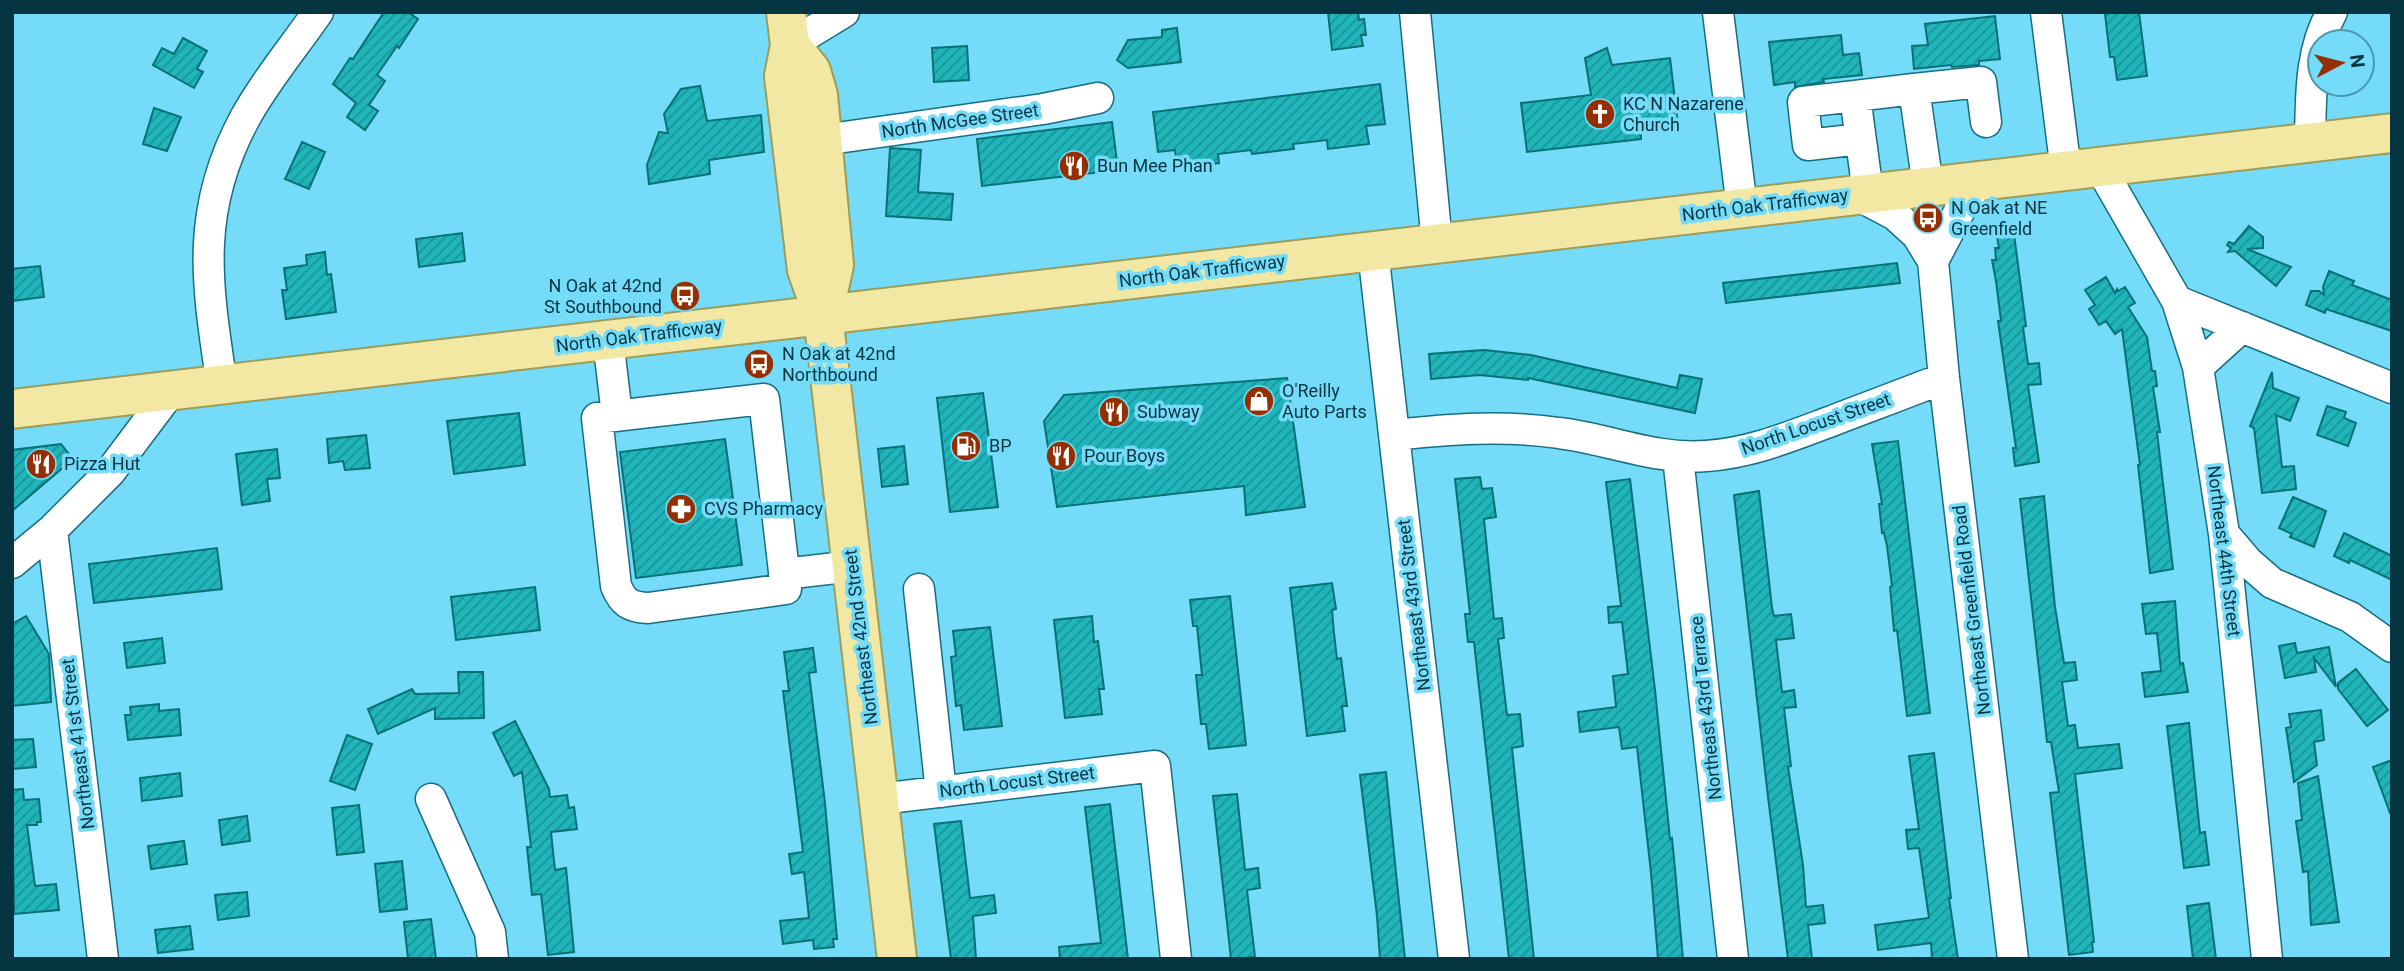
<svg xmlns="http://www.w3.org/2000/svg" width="2404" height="971" font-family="Roboto,sans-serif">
<defs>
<pattern id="building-hatch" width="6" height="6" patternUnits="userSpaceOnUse" patternTransform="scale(1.75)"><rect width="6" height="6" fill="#1fb5bb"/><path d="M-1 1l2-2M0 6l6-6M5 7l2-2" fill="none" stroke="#19949a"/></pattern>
</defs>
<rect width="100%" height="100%" fill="#74dbf8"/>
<path fill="url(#building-hatch)" stroke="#087174" stroke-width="2" d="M384 12H408L418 19 399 48 397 46 377 75 385 81 369 105 378 111 365 130 347 117 356 103 333 84 350 58 353 59Z
M1328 12H1358L1359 20 1364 19 1366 35H1361L1363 46 1332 50Z
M2115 12H2139L2147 76 2117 80 2114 57H2110L2105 14Z
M1995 16 2000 59 1979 61V65L1952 67 1951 65 1914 69 1912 46 1928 45 1925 24Z
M1177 28 1181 62 1128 68 1117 60 1128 40 1162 37V30Z
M1841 35 1843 55 1859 53 1862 75 1823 79 1824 82 1795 87V82L1774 85 1769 42Z
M183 38 207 51 197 69 203 72 194 88 153 65 162 48 174 54Z
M967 46 969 80 934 82 932 48Z
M1607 48 1612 65 1670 58 1678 125 1641 130V139L1527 152 1521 103 1591 95 1585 58Z
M1380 84 1385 124 1366 126 1369 144 1328 149 1327 140 1293 144 1294 149 1252 154 1251 150 1218 154 1219 163 1177 168 1175 150 1158 152 1153 112Z
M700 86 707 121 761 115 764 152 709 160 710 174 649 184 647 165 659 132 668 133 664 114 681 89Z
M154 108 181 117 167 151 143 144Z
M1112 122 1118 170 982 186 977 139Z
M302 142 325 152 309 189 285 179Z
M890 148 921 150 918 192 953 194 951 220 886 216Z
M2249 226 2263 237V248L2247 249 2291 267 2276 286 2235 251 2228 252 2231 248 2227 245 2229 242 2234 244Z
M462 233 465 261 419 267 416 239Z
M2014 234 2026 326 2023 327 2028 364 2039 363 2041 384 2028 385 2039 462 2015 466 2013 448H2016L1998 321H2001L1996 281 1992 260H1996L1995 248H1999L1997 237Z
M325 252 327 275 331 274 336 312 286 319 282 290H287L284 268 307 265 306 255Z
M1897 263 1900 283 1726 303 1723 283Z
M40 266 44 297 12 301V269Z
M2329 271 2354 281 2352 285 2392 300V331L2326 309 2325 313 2306 305 2311 291H2319L2324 295 2323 287Z
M2106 277 2115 293 2117 289 2118 291 2125 287 2135 303 2128 307 2147 337 2152 371H2155L2157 386 2153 387 2160 432H2157L2173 569 2150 573 2138 465H2140L2122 329 2115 334 2106 321 2099 325 2089 309 2095 305 2085 290Z
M1484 350 1531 355 1677 388 1680 375 1702 379 1695 413 1528 378V380L1480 375 1431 379 1429 354Z
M2272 372 2273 388 2299 398 2290 421 2276 415 2282 467 2294 466 2296 489 2262 493 2254 428 2250 426Z
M1287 378 1305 507 1246 515 1244 486 1057 507 1044 421 1064 395Z
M983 393 998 507 950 512 937 398Z
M2327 406 2346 412 2344 418 2356 423 2348 446 2317 435Z
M519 413 525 465 454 474 447 421Z
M366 435 370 468 345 470 343 461 329 463 327 439Z
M725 439 742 565 636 578 620 452Z
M1898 441 1930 713 1907 716 1897 630 1894 631 1890 587 1892 586 1887 546 1884 533H1882L1879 504H1882L1872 444Z
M61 444 73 459 12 511V450Z
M904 446 908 484 882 487 878 449Z
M277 449 280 478 267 479 270 501 242 505 236 454Z
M1480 477 1482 489 1492 488 1496 517 1484 519 1494 619 1502 618 1504 638 1498 639 1507 715 1520 714 1523 746 1512 748 1534 959H1509L1474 642H1468L1465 614H1470L1455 479Z
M1630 479 1655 690 1670 839 1672 838 1675 869 1683 959H1658L1651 873 1637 747 1622 749 1619 727 1580 732 1578 712 1616 707 1613 676 1628 674 1622 622 1609 623 1608 607 1621 606 1606 482Z
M1759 491 1772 608 1774 616 1791 614 1794 638 1776 640 1782 692 1794 690 1796 707 1784 708 1791 766 1788 767 1803 865 1806 907 1823 905 1825 923 1808 925 1812 959H1788L1768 797 1734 495Z
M2044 496 2055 607 2064 663 2075 662 2077 680 2062 682 2068 726 2075 725 2078 748 2119 744 2122 768 2075 774 2094 942H2092L2093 952 2069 955 2050 793 2059 792 2051 742H2047L2020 499Z
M2293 497 2326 511 2314 547 2290 537 2292 534 2279 528Z
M2344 533 2392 556V580L2350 560 2349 563 2334 556Z
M217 548 222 589 94 603 89 564Z
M1332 583 1336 609 1332 610 1334 633 1337 659 1341 658 1347 706H1342L1345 731 1307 736 1290 588Z
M535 587 540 630 456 640 451 597Z
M1230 596 1246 745 1209 749 1206 724H1201L1196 675H1202L1197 626H1193L1190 600Z
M2175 601 2180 664 2183 663 2188 692 2145 697 2142 673 2161 671 2157 633 2146 634 2142 604Z
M26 616 49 654 51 702 12 706V624Z
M1092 616 1094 642 1098 641 1104 689H1099L1102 714 1065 718 1054 620Z
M990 627 1002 726 964 730 961 705 956 706 951 657 956 656 953 631Z
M162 638 165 663 127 668 124 643Z
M2295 643 2297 653 2329 647 2336 687 2314 658 2316 672 2285 678 2279 646Z
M813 648 816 672 809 673 825 803 837 939H833L834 947 814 949 813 940 783 944 780 921 809 918 804 872 792 874 789 854 803 852 783 691H789L784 652Z
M2356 669 2388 710 2367 726 2338 689V683Z
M458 672H483L484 718 435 719V708L378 734 368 709 412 689 415 694 459 693Z
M159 704V711L179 709 181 735 128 740 125 715H131L130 707Z
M2321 710 2324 740 2314 742 2317 765 2294 782 2286 728 2291 727 2289 714Z
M515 721 549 789 550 797 567 795 569 808 574 807 577 829 551 832 555 870 566 868 574 952 548 955 541 894 532 895 527 847H531L522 772 514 776 493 733Z
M2189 723 2200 833 2205 832 2209 865 2184 868 2167 726Z
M347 735 372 744 355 790 330 781Z
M33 739 36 767 12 769V740Z
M1934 753 1951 898H1949L1958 959H1932L1931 943 1878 950 1875 925 1929 918 1919 848 1908 849 1906 830 1919 829 1909 756Z
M2392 760V813H2390L2373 767Z
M1386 772 1396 873 1405 959H1380L1377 916 1360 775Z
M180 773 182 796 142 801 140 778Z
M2318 776 2339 922 2311 925 2308 871 2303 872 2296 821 2302 820 2298 783Z
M23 789 24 800 39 799 41 822H37V825H27L35 886 56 884 59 910 14 914 12 790Z
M1237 794 1245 870 1258 868 1260 888 1247 890 1255 957 1231 959 1213 796Z
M1110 804 1128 959H1060L1059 947 1101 943 1085 807Z
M359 805 364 852 337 855 332 808Z
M247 816 250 841 222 845 219 820Z
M961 821 970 898 994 895 996 913 973 916 976 959H951L934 824Z
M184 841 187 864 151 869 148 846Z
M402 861 407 909 380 912 375 864Z
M247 892 249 916 218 920 215 895Z
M2209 903 2216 959H2193L2187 906Z
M431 919 436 959H408L404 922Z
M190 926 193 949 158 953 155 930Z"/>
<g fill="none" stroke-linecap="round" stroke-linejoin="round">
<g stroke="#176d82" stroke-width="33">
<path id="minor" d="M1415 12 1437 243
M1718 12 1742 208
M2046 12 2066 171
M790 45 844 12
M1855 96 1803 102 1808 145 1860 139
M821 138H837L1043 109 1098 98
M2310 143C2311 98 2309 52 2332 12
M2100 167 2177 301 2198 367 2224 534 2267 959
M1928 186 1914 89 1981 82 1986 122
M1868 193 1855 96 1914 89
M1857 195 1895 215 1917 235 1933 261 1944 378 2013 959
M1373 251 1454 959
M1933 261 1961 208 1979 181
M2177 301 2392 388
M608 340 617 415
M2198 367 2242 327
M222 385C207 285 194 212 245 118 265 81 294 47 318 12
M764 399 786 589 648 608C630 607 623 603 616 586L597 418Z
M1394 435C1450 429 1504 425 1559 433 1609 439 1655 460 1706 456 1750 453 1789 437 1829 422 1868 407 1906 393 1944 378
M1678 457 1733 959
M52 530 103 959
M2224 534 2248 562 2272 583 2350 617 2392 647
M12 563 52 530 110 472 171 391
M784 574 853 566
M919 589 941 792
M431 799 490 932 493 959
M880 799 1155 766 1176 959"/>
</g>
<g stroke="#9a9e5a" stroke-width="42">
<path id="major" d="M786 12 790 45 784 76 807 270 823 315 897 959
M790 45 811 71 818 95 834 265 823 315
M12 409 2392 133"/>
</g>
<use href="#minor" stroke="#fff" stroke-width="30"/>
<use href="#major" stroke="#f3e7a4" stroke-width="38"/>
</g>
<defs>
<g id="church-disc" transform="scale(1.575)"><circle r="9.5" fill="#942f01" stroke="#74dbf8"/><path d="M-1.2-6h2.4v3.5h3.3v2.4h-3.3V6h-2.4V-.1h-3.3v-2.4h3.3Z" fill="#fff"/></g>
<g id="restaurant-disc" transform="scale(1.575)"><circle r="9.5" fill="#942f01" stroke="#74dbf8"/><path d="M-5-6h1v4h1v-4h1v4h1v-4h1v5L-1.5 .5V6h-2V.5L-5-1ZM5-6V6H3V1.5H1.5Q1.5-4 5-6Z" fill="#fff"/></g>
<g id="bus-disc" transform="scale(1.575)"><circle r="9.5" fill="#942f01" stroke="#74dbf8"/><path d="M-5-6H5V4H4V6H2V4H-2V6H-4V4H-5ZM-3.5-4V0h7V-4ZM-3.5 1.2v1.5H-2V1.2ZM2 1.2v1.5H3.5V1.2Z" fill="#fff"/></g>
<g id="shop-disc" transform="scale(1.575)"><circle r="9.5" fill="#942f01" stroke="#74dbf8"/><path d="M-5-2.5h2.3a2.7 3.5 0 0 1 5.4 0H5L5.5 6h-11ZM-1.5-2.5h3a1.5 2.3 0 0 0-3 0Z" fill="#fff"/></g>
<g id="fuel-disc" transform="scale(1.575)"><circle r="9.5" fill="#942f01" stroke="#74dbf8"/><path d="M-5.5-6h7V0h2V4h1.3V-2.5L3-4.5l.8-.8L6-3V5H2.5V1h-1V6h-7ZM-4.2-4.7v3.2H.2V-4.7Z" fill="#fff"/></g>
<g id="pharmacy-disc" transform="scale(1.575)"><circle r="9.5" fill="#942f01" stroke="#74dbf8"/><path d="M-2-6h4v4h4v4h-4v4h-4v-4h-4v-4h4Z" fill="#fff"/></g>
</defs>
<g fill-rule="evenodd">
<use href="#church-disc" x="1600" y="114"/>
<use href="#restaurant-disc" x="1074" y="166"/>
<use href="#bus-disc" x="1928" y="218"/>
<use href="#bus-disc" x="685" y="296"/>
<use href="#bus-disc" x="759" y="364"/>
<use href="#shop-disc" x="1259" y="401"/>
<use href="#restaurant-disc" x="1114" y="412"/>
<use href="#fuel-disc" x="966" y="446"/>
<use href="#restaurant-disc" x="1061" y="456"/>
<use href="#restaurant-disc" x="41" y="464"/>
<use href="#pharmacy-disc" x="681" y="509"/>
</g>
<g text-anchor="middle" stroke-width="7" stroke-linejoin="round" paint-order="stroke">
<g font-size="18" fill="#053541" stroke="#74dbf8" text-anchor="start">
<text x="1623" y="110">KC N Nazarene<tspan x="1623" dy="21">Church</tspan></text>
<text x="1097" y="172">Bun Mee Phan</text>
<text x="1951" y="214">N Oak at NE<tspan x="1951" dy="21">Greenfield</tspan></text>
<text x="662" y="292" text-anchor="end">N Oak at 42nd<tspan x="662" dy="21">St Southbound</tspan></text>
<text x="782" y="360">N Oak at 42nd<tspan x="782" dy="21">Northbound</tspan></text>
<text x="1282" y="397">O'Reilly<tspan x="1282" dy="21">Auto Parts</tspan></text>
<text x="1137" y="418">Subway</text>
<text x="989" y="452">BP</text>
<text x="1084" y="462">Pour Boys</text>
<text x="64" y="470">Pizza Hut</text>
<text x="704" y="515">CVS Pharmacy</text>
</g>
<g font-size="18" fill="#053541" stroke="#74dbf8">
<text transform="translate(960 121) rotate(-8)" y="6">North McGee Street</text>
<text transform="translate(1765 205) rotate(-7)" y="6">North Oak Trafficway</text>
<text transform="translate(1202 271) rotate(-7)" y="6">North Oak Trafficway</text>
<text transform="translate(639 336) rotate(-7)" y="6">North Oak Trafficway</text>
<text transform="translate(1816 424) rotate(-19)" y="6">North Locust Street</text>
<text transform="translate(2224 551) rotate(83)" y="6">Northeast 44th Street</text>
<text transform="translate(1414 605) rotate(-97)" y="6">Northeast 43rd Street</text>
<text transform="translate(1972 610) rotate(-97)" y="6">Northeast Greenfield Road</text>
<text transform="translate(861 637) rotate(-97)" y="6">Northeast 42nd Street</text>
<text transform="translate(1706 708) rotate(-96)" y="6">Northeast 43rd Terrace</text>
<text transform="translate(78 744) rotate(-97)" y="6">Northeast 41st Street</text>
<text transform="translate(1017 782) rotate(-7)" y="6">North Locust Street</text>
</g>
</g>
<rect width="2404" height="971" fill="none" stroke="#053541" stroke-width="28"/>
<g transform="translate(2341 63) rotate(83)"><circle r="33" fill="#74dbf8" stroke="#4899af" stroke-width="2"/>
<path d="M0-5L12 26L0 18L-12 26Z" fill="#942f01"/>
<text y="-10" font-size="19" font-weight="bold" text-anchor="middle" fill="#053541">N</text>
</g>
</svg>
